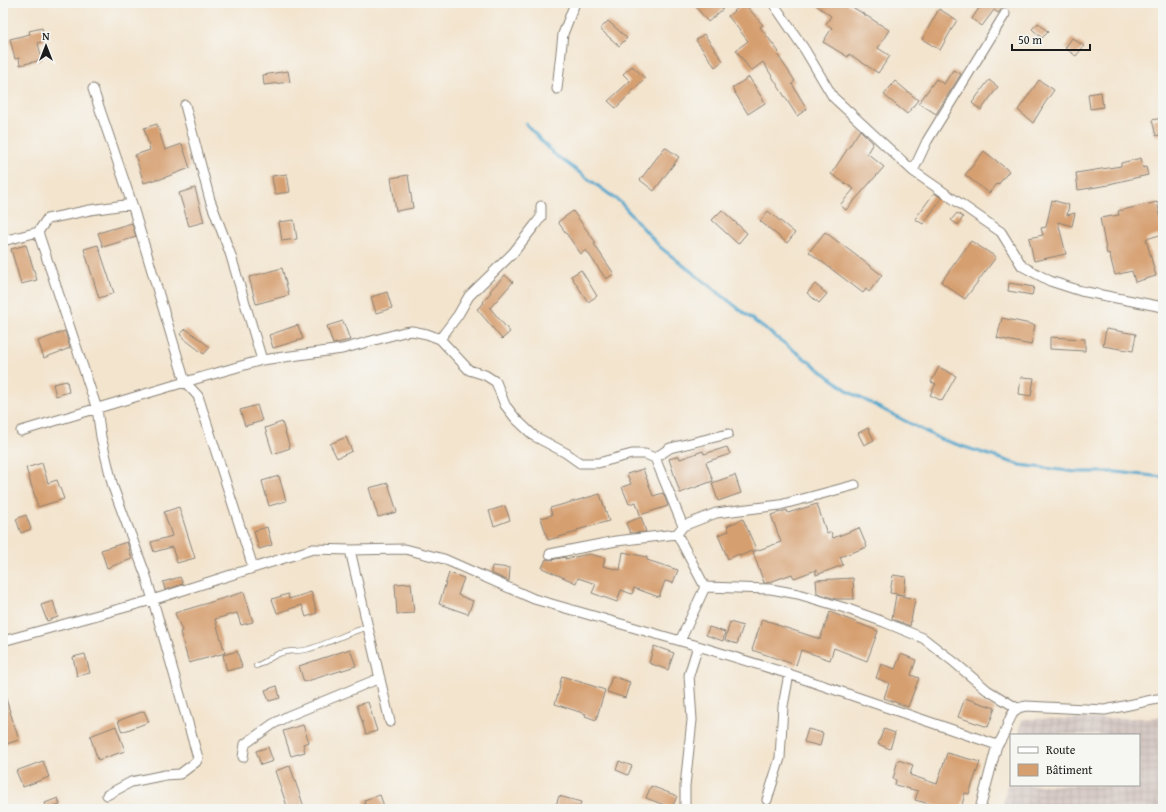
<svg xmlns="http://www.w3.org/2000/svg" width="1166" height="812" font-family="'Gentium Book Plus',serif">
<defs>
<pattern id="industrial-grid" width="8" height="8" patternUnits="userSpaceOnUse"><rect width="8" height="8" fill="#cfc0bb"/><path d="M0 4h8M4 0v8" fill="none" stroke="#b1a4a0"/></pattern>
</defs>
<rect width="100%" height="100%" fill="#f6f6f2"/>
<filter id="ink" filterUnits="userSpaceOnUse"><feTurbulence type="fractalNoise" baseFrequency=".025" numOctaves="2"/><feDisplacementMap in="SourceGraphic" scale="8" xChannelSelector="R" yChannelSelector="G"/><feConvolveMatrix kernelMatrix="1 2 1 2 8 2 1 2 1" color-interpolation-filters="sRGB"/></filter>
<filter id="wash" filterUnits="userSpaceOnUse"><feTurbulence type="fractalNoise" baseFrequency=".012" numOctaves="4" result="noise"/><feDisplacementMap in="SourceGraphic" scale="16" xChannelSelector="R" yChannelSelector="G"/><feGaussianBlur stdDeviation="0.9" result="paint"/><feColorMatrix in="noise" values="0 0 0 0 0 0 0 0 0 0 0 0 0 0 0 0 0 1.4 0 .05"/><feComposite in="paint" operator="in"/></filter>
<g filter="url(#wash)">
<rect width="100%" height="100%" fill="#f3e4ce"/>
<path fill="url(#industrial-grid)" d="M1163 717V809H1002L1011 768V785H1139V735H1019L1022 719 1143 718Z"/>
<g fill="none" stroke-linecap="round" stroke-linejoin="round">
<path stroke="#50a5cc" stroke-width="3" d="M526 124 554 154 620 202 660 247 757 323 851 393 940 439 1020 465 1076 472H1116L1163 477"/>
</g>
<g id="blocks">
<path fill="#d69f6f" d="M693 3H718L723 9 708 22Z
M744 3 763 25 760 27 779 52 777 54 795 81 792 84 807 109 797 116 763 62 751 71 736 50 748 41 728 16Z
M813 3H846L889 30 878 48 890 56 878 73 849 54 848 57 823 42 832 28 826 24 831 16Z
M982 3H1006L998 13 994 10 982 26 972 19Z
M939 9 957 20 940 50 922 39Z
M608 21 627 38 619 46 600 29Z
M1038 23 1048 32 1042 38 1032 29Z
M42 28 45 41 38 43 42 60 20 65 19 58 15 59 10 39 30 34 29 31Z
M704 34 723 61 715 67 696 40Z
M1072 38 1084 46 1076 56 1065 48Z
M632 66 645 78 616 108 608 101 630 81 623 74Z
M953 70 961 74 936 114 919 103 936 79 944 84Z
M288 71 290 82 264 85 263 75Z
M749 77 765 103 748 114 732 88Z
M989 80 998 87 981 110 972 103Z
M1039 80 1054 90 1045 103 1033 123 1018 110Z
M895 81 918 100 907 114 884 95Z
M1101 92 1103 107 1090 109 1088 94Z
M1162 118 1163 134 1156 136 1152 120Z
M157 124 165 150 182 144 190 168 158 180 157 179 144 183 135 155 150 150 144 128Z
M860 130 873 143 867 153 884 167 846 210 840 205 854 189 831 174Z
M665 147 679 157 654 191 640 180Z
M984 151 1009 171 998 185 997 184 989 193 965 175Z
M1141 158 1143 168 1146 167 1148 175 1109 184V185L1078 190 1076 173 1121 166V163Z
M287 174 290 192 275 194 272 176Z
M408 175 413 208 396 211 391 178Z
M195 188 204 222 189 226 179 193Z
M934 193 942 198 923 224 915 219Z
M1052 200 1069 205 1067 215 1075 213 1072 226 1058 222 1066 254 1034 261 1029 238 1043 235 1041 228 1046 227Z
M1157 202 1163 226V234L1146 239 1156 276 1135 282 1132 271 1115 275 1109 253 1107 254 1100 218 1119 215 1118 211Z
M722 210 747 233 738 244 712 220Z
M573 211 596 243 594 244 614 274 606 279 586 250 581 254 558 222Z
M768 211 795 233 787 243 760 221Z
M957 213 963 217 958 225 951 220Z
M294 220 297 239 282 241 279 222Z
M132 223 136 237 103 247 98 233Z
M825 232 882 275 869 292 866 289 863 293 809 252Z
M971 241 996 257 965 299 941 282Z
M26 245 37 280 21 284 11 249Z
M98 245 114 293 99 298 84 249Z
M282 268 289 295 256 304 249 277Z
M581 270 597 296 588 302 571 276Z
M505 275 513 282 490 308 510 332 502 339 477 309 484 303 483 302 491 292 490 291Z
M1009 283 1034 287 1032 295 1008 291Z
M815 284 827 294 819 303 807 293Z
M387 292 392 308 376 313 371 297Z
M1002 318 1035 325 1031 345 997 338Z
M343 321 350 340 333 344 327 326Z
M298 325 303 339 273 348 269 335Z
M186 329 210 347 204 354 183 338 180 334Z
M1106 329 1136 334 1133 351 1103 346Z
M65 331 70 348 44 358 38 341Z
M1050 337 1085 339V351L1050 349Z
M939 367 956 376 942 401 930 395 936 384 931 382Z
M1021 377 1034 378 1031 396 1019 394Z
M67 381 69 392 56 396 53 384Z
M257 405 262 421 245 426 240 410Z
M282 422 290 448 273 454 265 428Z
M868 428 874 440 864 445 858 433Z
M346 437 352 451 337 458 330 444Z
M727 447 730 454 706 462 713 481 680 493 669 459 679 456 680 459 703 451 704 454Z
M42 463 48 483 57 480 64 499 38 507 26 468Z
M643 469 653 496 663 493 668 506 640 515 636 502 629 504 622 487 631 484 627 474Z
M735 475 741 493 718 501 712 483Z
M279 476 286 501 269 506 262 481Z
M388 483 397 512 378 517 369 488Z
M600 494 609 521 577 530V532L548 540 541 518 552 515 550 508Z
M817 504 827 534 831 532 833 538 859 528 867 547 840 557 843 565 816 575V570L794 578 792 574 767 583H764L753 552 781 542 771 515 787 510 788 513Z
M505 506 510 520 494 526 489 511Z
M179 507 195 558 177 563 172 547 154 552 151 542 172 536 164 512Z
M26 515 31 529 21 533 16 519Z
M641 517 646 532 630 533 626 523Z
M743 519 756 549 740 556 739 554 728 559 718 535 729 531 727 526Z
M267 527 272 545 259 549 254 531Z
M127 542 132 559 107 568 101 550Z
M623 552 647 557V560L678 570 673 583 665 581 659 597 634 588 632 594 621 590 617 602 592 593 596 584 578 578 576 583 542 568 546 559 551 560 566 557 565 559 589 554 605 558 603 566 620 570Z
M492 566 510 568 509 581 491 573Z
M449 573 464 578 458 595 473 601 468 614 439 604Z
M893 575 906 577 904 595 890 593Z
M180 577 183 584 165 590 163 582Z
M853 578 854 599H836L817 593 816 580Z
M411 583 414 613 397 614 395 584Z
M244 592 253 622 241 625 237 613 215 619 225 653 189 663 180 632 182 631 175 613Z
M311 592 317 613 306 617 302 605 277 613 272 599 288 594 289 599Z
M896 595 915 599 910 626 892 619Z
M53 601 58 617 47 621 41 605Z
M830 612 878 631 867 661 834 648 830 660 801 650 796 665 752 650 762 619 777 624V625L820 639Z
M730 622 743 626 737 644 725 640Z
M709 627 725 632 723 641 706 635Z
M654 646 674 653 668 670 649 663Z
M350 649 356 666 304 682 299 666Z
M237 651 242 667 227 671 223 655Z
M85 654 90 673 77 676 73 657Z
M901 654 916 660 911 675 919 678 908 707 884 698 889 683 876 678 881 664 895 669Z
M562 676 605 690 596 720 585 716 586 714 555 704 560 687 559 686Z
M612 676 630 682 625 698 607 692Z
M277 686 280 698 269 701 265 690Z
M5 696 19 740 3 745V697Z
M965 698 995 708 988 727 958 717Z
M368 702 377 731 366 734 357 705Z
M144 711 149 722 122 732 118 721Z
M303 725 309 742 303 744 305 752 291 756 283 731Z
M116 726 125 751 98 760 90 736Z
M808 729 823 733 820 746 804 742Z
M884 729 895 733 890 749 878 744Z
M268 747 273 761 261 765 256 751Z
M947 753 980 762 969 794 965 793 961 809H948L915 800 918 791 895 785 896 780 893 779 898 760 913 765 910 775 937 784Z
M43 761 49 777 23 787 16 771Z
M619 761 632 766 628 775 616 770Z
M290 766 304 807 297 809H288L275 771Z
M651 786 677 796 672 808 646 798Z
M380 795 385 809H366L364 800Z
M559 796 581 802 579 809H571L556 805Z
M58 798 60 805 47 809 45 803Z"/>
</g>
</g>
<g filter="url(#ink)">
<use href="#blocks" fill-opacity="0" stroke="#888075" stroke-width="1"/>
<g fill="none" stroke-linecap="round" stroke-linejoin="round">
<g stroke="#888075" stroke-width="6">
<path id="lane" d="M256 666C265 663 273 655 281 653 290 650 300 652 309 649 330 643 348 632 368 627"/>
</g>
<g stroke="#888075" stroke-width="11">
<path id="street" d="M773 3 805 50 833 97 913 171 1001 232 1022 266 1050 281 1081 291 1163 307
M93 89 132 204
M557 89 563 34 575 3
M185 105 210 200 230 253 262 360
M913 171 927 141 1005 14
M38 232 97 409 101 437 113 487 146 576 198 758 196 762 180 774 165 775 131 782 107 795
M3 241 38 232 47 219 90 210 132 204 185 382 198 396 253 567
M440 339 458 315 469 296 513 253 535 225 541 217V206
M21 431 185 382 262 360 342 349 404 332 412 331 427 334 440 339 469 370 485 375 496 382 505 405 516 419 534 436 566 453 580 463H598L632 454H645L655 458 683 526
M655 458 670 448 728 434
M677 534 683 526 716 513 780 505 855 485
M677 534 705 587
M350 550 390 722
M550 554 616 541 677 534
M3 641 152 600 313 549 350 550 405 549 444 559 534 599 698 646 789 674 997 745C1007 736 1007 716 1017 709 1019 707 1023 707 1026 706L1105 710 1157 699H1163
M680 641 705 587 771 589 798 594 845 608 884 622 923 638 954 662 987 690 1017 708
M243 757 245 744 273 724 288 716 380 678
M767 800 780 758 783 706 789 674
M685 809V786L692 720 689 675 698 646
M980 809 997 745"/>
</g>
<use href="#lane" stroke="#fff" stroke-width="4.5"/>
<use href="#street" stroke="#fff" stroke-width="9"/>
</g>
</g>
<rect width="1166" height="812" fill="none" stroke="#f6f6f2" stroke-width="16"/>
<rect x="1010" y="734" width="130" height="52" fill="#f6f6f2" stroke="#9f9f9c"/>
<rect x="1018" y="747" width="20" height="6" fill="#ffffff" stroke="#9f9f9c"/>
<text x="1046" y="754" font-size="12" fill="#1c1c1c">Route</text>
<rect x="1018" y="764" width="20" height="12" fill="#d69f6f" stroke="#9f9f9c"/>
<text x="1046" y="774" font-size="12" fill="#1c1c1c">Bâtiment</text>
<g transform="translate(46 46)" stroke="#f6f6f2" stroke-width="3" paint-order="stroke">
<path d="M0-3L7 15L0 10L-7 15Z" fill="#1c1c1c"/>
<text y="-6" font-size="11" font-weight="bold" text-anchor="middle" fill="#1c1c1c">N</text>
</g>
<path d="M1012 44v6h78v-6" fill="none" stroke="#1c1c1c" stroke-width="2"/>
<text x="1018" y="44" font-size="12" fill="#1c1c1c" stroke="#f6f6f2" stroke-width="3" paint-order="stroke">50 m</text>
</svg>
